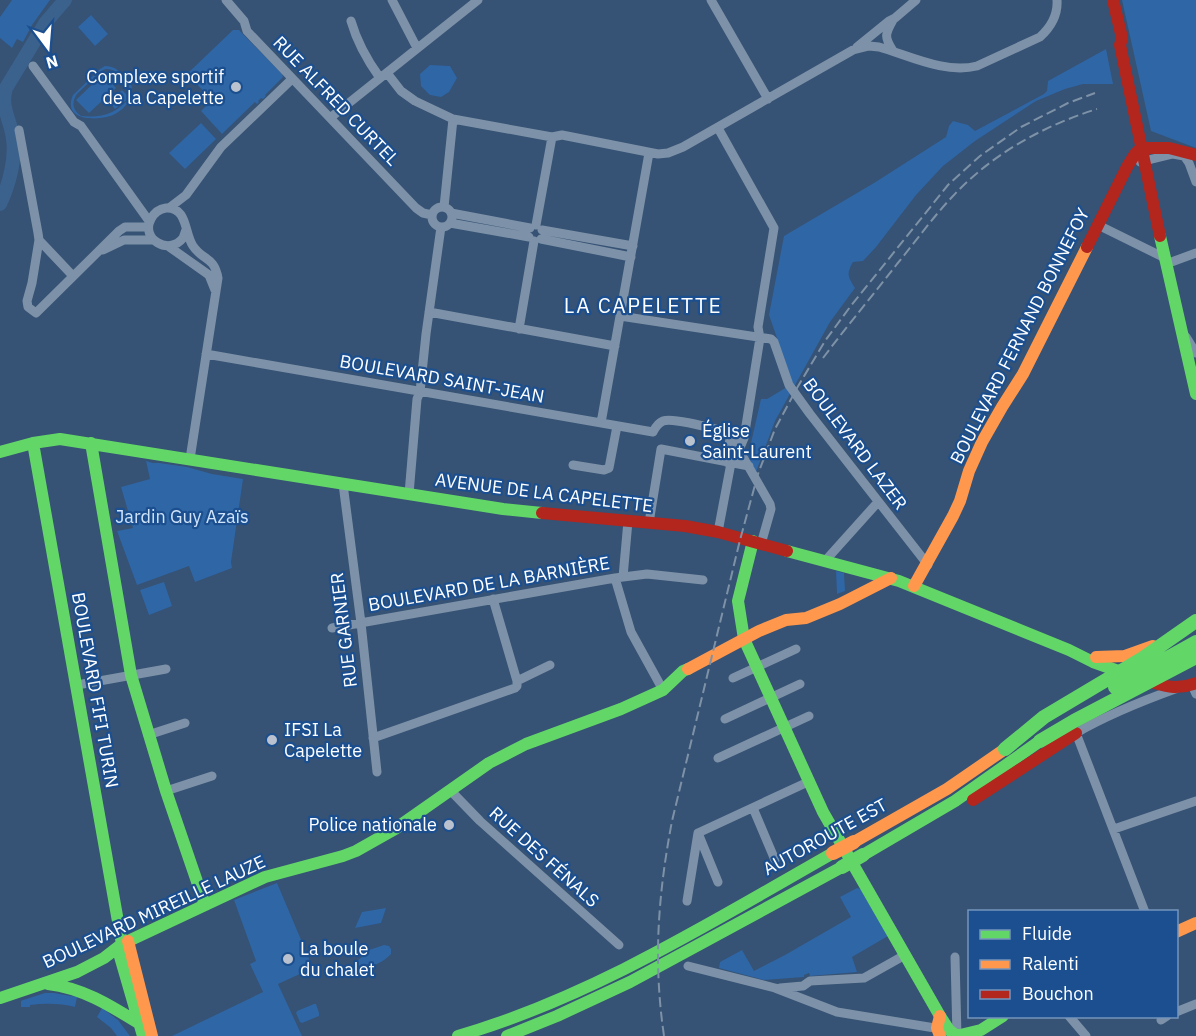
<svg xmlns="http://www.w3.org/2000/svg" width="1196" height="1036" font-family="'IBM Plex Sans',sans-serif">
<rect width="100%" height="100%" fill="#365274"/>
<path fill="#2f66a5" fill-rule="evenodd" d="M12 0H50L32 25 23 42 17 39 12 48 0 38V17Z
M1122 0H1196V148L1151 131Z
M91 15 108 34 95 46 78 27Z
M233 30H239L282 74 283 77 265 95 266 96 263 99 261 98 258 101 259 102 257 104 255 102 222 134 201 111 212 100 187 74Z
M1106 49 1113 84H1083L1065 89 1036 101 975 141 943 166 916 195 876 247 863 261 853 262C846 274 848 277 855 288L830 322 794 387 769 315 784 236 874 183 946 137 949 126 953 121 968 125 975 131 1044 94 1047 91 1048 81Z
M430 65 450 66 457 78 449 92 441 97 430 95 421 86 420 74Z
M105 66C116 66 121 73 128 80 140 93 124 112 110 116 94 121 62 120 73 95L100 69ZM106 69C119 69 133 83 129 97L122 90 109 102 115 109 129 98C116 114 102 118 81 116 73 110 71 103 77 94L101 71Z
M103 74 116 88 89 113 76 100Z
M201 123 216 139 185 169 169 153Z
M787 387 791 392 775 421 756 472 748 456 761 399H767Z
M146 461 153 463H159L187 467 212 474 243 479 231 562 232 568 195 582 189 566 137 585 117 531 133 528 121 487 150 479Z
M836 571 844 573 845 591 837 594Z
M164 582 172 606 149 615 140 590Z
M277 883 313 968 278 984 302 1036H172L263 992 250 964 256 961 234 900Z
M857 888 861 889 888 936 852 957 857 972 810 976 809 973 804 975V977L764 980 719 968 720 962 742 950 754 971 785 955 851 917 840 897Z
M386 908 381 923 355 928 362 912Z
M384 945 389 946 391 949V954C384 962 372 967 361 968L358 965 357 961 363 956 360 953Z
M45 993H54L77 997 75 1007C60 1003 45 1003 30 1005V1007H21V1001L23 1000Z
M314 1004H316L319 1013V1016L302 1023 300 1022 296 1013 297 1011Z
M102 1008 118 1020 130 1036H117L111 1028 97 1017Z"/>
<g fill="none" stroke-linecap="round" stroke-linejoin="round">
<path stroke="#3b618d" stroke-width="14" d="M0 204C9 185 16 159 13 139 11 120 0 108 6 88L46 22 65 0"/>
<path stroke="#7d92a8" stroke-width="9" d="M226 0 244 21 247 31 416 208 423 213 432 215
M392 0 417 48
M711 0 768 99
M351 21C357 42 367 60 380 78
M857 47 889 21 895 18 916 0
M893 51C884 37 885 34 893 20
M33 66 74 122 81 126 149 221
M387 73 401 91 415 101 453 119 552 137 562 135 658 154 668 153 683 147 853 50 869 46 879 47C910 56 945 74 977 66L1040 37C1051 27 1058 15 1057 0
M330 118 478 0
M718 128 774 228 758 327 760 338 744 438 739 450
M19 130 38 233 39 240 32 283 27 301 28 307 36 313 119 231 125 227H148
M1140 162 1173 154 1184 156 1189 163 1196 182
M444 207 453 119
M432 217a10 10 0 1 1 20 0a10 10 0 1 1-20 0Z
M169 208 186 195 221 147 292 79
M451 213 530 228
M450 223 529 237
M536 225 552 137
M1098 225 1165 258
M186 230C185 232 184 236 183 238 169 256 140 239 151 219 154 213 159 209 166 208 188 207 184 233 193 246 203 261 214 256 218 278L190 459
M542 230 633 246
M541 239 631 257
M39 240 73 276
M168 246 209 275 215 290
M103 250 124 240H153
M1166 264 1196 253
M429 312 615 346
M620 316 771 339 774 342 789 385 810 414 928 565
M519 329 534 241
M1186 337 1196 353
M206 354 653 432
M601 423 649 153
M653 432C655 428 658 423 663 421 674 417 718 430 731 433
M731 433 739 450 770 504 771 509 761 544
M661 449 749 466
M726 462 731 433
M573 465 604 470 609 468 617 426
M343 484 361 623 377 772
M409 494 417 399 420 392 426 334 441 227
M649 523 661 449
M718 532 731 463
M825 561 878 502
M623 577 628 521
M615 578 631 632 663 690
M493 599 517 681
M332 628 615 578 647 574 703 580
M733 678 796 649
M517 681 550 665
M77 685 166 669
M1192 685 1196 694
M725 719 800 684
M148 735 185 723
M373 738 515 688 517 686V681
M718 758 809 716
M450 790 480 821 619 945
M166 791 212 776
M753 808 775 860
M1114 829 1196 801
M698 833 810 781
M698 833 718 882
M687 901 698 833
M1145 912 1076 733C1107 715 1142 701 1175 689
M955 957 957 1036
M688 966 775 988 837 1012 941 1029
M780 988 803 986 810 981 864 978 905 955
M1176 1012 1196 1004
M1069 1016 1086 1036
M1161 1020 1167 1016"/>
<path stroke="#63d668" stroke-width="12" d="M1160 236 1196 394
M33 443 122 944 119 953 143 1036
M91 443 131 675 166 791 205 905
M0 452 33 443 60 439 503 509 542 513
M753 541 738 601 744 639 823 812 940 1016 949 1030 957 1036
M787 551 899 581 1069 650 1093 662 1124 673
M863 855 955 801 1040 741 1052 736
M48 984C83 988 111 1006 140 1024L142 1027
M0 998 77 972 104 958 122 944 265 877 343 856 356 851 395 829 489 763 526 744 621 709 663 690 683 671 688 669
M458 1036C592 997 713 921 833 853
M507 1036 557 1016 630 982 842 867
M956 1036 981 1030 1003 1016"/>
<path stroke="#ff974d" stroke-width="12" d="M914 586 953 516 960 501 969 471 982 442 1002 407 1023 374 1087 247
M1096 657 1125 656 1153 646
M688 669 759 631 786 620 806 618 840 604 891 578
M854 842 947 789 1005 749
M1176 932 1196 923
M128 941 152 1036
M940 1016 937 1028 940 1036"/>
<path stroke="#b3261e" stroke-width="12" d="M1113 0 1122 38 1120 45 1160 236
M1087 247 1127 167 1135 154 1141 148H1169L1196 155
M542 513 685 526 718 532 787 551
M1146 680C1164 687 1178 690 1196 683
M973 800 1076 733"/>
<path stroke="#7e92a7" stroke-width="2" stroke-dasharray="10 4.5" stroke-linecap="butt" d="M823 358C847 326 873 295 897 264 916 241 933 217 953 196 992 154 1043 126 1097 109
M664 1036C653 961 658 895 672 821L740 540 758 474 775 429 797 388 825 341 850 307 948 185 980 156 1021 127 1068 103 1095 93"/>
<path stroke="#63d668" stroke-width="14" d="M1115 687 1196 642
M1040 741 1074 721 1196 657
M1005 749 1044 717 1143 658 1196 621
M842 867 863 855"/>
<path stroke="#ff974d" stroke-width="14" d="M833 853 854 842"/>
</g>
<g fill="#b9c2ce" stroke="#1b4f8f" stroke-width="2">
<circle cx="236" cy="87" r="6"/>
<circle cx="690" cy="441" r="6"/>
<circle cx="272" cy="740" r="6"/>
<circle cx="449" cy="825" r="6"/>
<circle cx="288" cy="959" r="6"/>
</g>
<g text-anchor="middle" stroke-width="4.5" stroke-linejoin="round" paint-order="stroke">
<g font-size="18" fill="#fff" stroke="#1b4f8f" text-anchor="start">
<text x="224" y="83" text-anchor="end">Complexe sportif<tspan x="224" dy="21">de la Capelette</tspan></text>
<text x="702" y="437">Église<tspan x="702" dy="21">Saint-Laurent</tspan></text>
<text x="284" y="736">IFSI La<tspan x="284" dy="21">Capelette</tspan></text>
<text x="437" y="831" text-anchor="end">Police nationale</text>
<text x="300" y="955">La boule<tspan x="300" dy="21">du chalet</tspan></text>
</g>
<g font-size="18" fill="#fff" stroke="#1b4f8f">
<text transform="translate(336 101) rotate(46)" y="6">RUE ALFRED CURTEL</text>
<text transform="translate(1020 336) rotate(-63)" y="6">BOULEVARD FERNAND BONNEFOY</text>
<text transform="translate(442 379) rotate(10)" y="6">BOULEVARD SAINT-JEAN</text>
<text transform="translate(855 444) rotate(53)" y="6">BOULEVARD LAZER</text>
<text transform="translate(544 493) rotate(7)" y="6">AVENUE DE LA CAPELETTE</text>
<text transform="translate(489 584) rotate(-10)" y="6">BOULEVARD DE LA BARNIÈRE</text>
<text transform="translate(344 630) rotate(-97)" y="6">RUE GARNIER</text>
<text transform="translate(95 690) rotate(80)" y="6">BOULEVARD FIFI TURIN</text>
<text transform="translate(825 837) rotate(-29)" y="6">AUTOROUTE EST</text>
<text transform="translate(544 857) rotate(42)" y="6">RUE DES FÉNALS</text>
<text transform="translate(154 912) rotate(-25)" y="6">BOULEVARD MIREILLE LAUZE</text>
</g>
<g font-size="18" fill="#cfe3fa" stroke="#1b4f8f">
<text x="182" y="523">Jardin Guy Azaïs</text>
</g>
<g font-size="21" letter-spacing="1.5" fill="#fff" stroke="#1b4f8f">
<text x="643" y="313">LA CAPELETTE</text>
</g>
</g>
<rect x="968" y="910" width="210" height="108" fill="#1b4f8f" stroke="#7695bc" stroke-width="1.5"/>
<rect x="980" y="930" width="30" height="9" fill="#63d668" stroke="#7695bc" stroke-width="1.5"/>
<text x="1022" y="940" font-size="18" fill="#ffffff">Fluide</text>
<rect x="980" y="960" width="30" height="9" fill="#ff974d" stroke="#7695bc" stroke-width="1.5"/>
<text x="1022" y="970" font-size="18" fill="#ffffff">Ralenti</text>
<rect x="980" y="990" width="30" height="9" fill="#b3261e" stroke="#7695bc" stroke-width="1.5"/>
<text x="1022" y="1000" font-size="18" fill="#ffffff">Bouchon</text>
<g transform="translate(48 48) rotate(164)" stroke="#1b4f8f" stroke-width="4.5" paint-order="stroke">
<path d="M0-4.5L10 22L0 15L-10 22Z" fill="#ffffff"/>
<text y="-9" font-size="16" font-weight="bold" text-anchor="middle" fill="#ffffff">N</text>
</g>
</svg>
